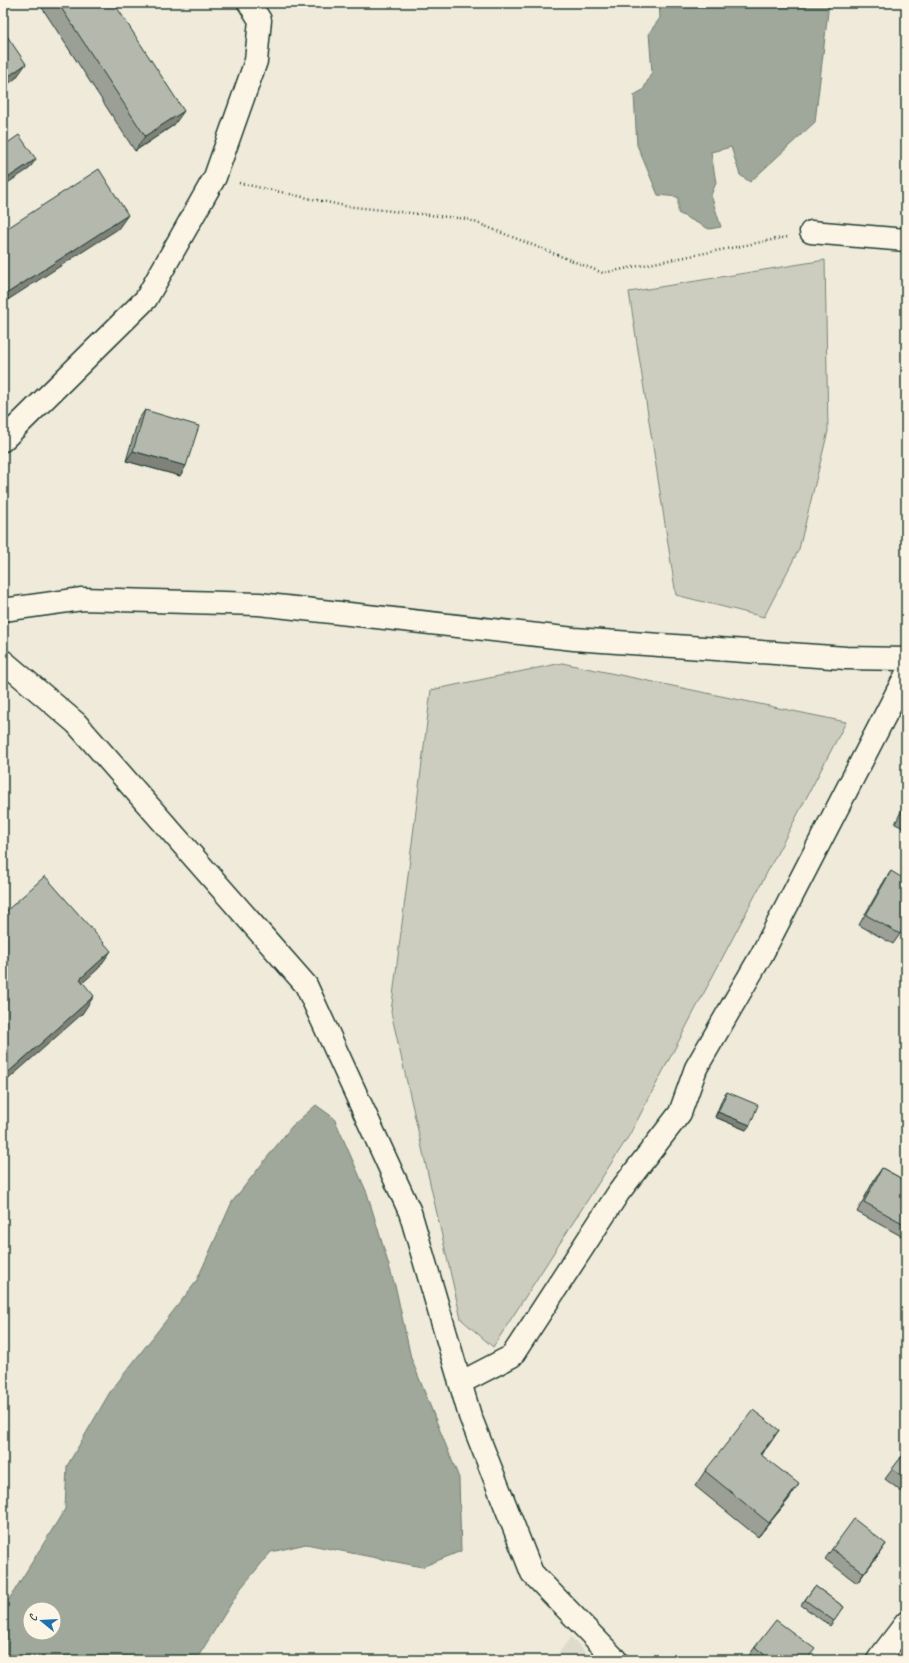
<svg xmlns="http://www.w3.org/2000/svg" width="909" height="1663" font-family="Caveat,sans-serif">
<rect width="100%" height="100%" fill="#efeada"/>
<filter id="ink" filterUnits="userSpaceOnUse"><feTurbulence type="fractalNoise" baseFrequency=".025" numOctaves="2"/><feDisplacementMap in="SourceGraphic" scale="8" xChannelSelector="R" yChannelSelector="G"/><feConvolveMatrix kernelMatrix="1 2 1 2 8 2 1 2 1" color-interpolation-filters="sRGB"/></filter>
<g filter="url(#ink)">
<path fill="#dedbcc" d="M571 1637 593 1660H553Z"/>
<path fill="#cccdbf" stroke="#76857a" d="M825 260 828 431 799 549 764 617 676 595 629 292Z
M562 663 846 722 630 1134 493 1347 461 1319 391 1012 431 690Z"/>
<path fill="#9fa89a" stroke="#6c7d71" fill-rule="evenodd" d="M659 3H829L815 122 750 182 740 175 731 147 711 152 716 183 711 195 721 227 709 229 678 213V197L658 195 637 145 634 95 643 90 652 72 649 33 660 18Z
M316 1105 334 1118 367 1193 396 1289 411 1358 459 1478 461 1551 422 1567 306 1544 271 1552 241 1588 196 1660H3V1609L65 1509 67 1466 110 1392 196 1282 232 1202 292 1126ZM30 1609H54V1633H30Z"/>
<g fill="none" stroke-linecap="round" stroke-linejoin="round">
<g stroke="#1f3d34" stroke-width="25">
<path id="minor" d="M811 232 906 240
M3 440 146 299 215 177 256 61 260 20 249 3
M3 610 82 599 259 604 574 639 846 658 906 659
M3 661 76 723 306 985 410 1212 470 1416 532 1573 616 1660
M460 1383 512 1356 619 1192 680 1113 696 1068 761 956 906 675
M878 1660 906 1623"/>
</g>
<path stroke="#1f3d34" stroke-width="2.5" stroke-dasharray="1 3" stroke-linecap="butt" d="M239 183 345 206 467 219 603 273 787 237"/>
<use href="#minor" stroke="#fcf5e5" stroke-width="22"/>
</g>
<path fill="#9c9f95" stroke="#1f3d34" d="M39 3H114L174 125 135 151Z
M145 410 180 476 126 461 138 420Z
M906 801V829L895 824Z
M891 871 900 934 893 944 859 925 884 881Z
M727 1092 746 1130 715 1117 723 1097Z
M882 1168 906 1181V1237L905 1238 857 1212 875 1178Z
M769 1445 761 1454 789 1499 758 1537 695 1486 705 1471Z
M906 1451V1495L885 1479Z
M832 1549 879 1554 857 1583 825 1559Z
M815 1586 844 1607 830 1626 801 1605Z
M755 1647 807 1660H751L748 1657Z"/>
<path fill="#7f8279" stroke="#1f3d34" d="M26 64 16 78 3 88V80Z
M184 111 174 125 135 151 145 136Z
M36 159 29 169 3 186V181Z
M128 215 118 229 3 303V296Z
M133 451 186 466 180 476 126 461Z
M111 951 98 969 67 997 80 979Z
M94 996 82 1014 3 1084V1077Z
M718 1112 750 1125 746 1130 715 1117Z
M779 1430 769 1445 750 1468 760 1454Z
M799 1484 789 1499 758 1537 769 1523Z
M886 1544 879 1554 857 1583 864 1573Z"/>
<path fill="#b5b9ad" stroke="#1f3d34" d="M58 3H114L184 111 145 136Z
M3 30 26 64 3 80Z
M19 135 36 159 3 181V146Z
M99 169 128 215 3 296V231Z
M145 410 199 426 186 466 133 451Z
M906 806V816L902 814Z
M891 871 906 880V923L900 934 866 915Z
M45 876 111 951 80 979 94 996 3 1077V914Z
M727 1092 758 1105 750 1125 718 1112Z
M882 1168 906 1181V1225L864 1202Z
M753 1410 779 1430 760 1454 799 1484 769 1523 705 1471Z
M906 1451V1479L892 1469Z
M854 1519 886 1544 864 1573 832 1549Z
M815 1586 844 1607 834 1621 805 1600Z
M776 1620 815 1649 806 1660H771L755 1647Z"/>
</g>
<rect width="909" height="1663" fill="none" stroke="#fcf5e5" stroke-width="16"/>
<rect x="8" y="8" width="893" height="1647" fill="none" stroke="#1f3d34" stroke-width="1.5" filter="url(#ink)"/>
<g transform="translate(42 1621) rotate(288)"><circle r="19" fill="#fcf5e5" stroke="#a4ab9e"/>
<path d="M0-3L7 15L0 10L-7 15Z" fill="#1f6fb2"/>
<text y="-6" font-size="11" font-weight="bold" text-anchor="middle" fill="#1f3d34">С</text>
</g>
</svg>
